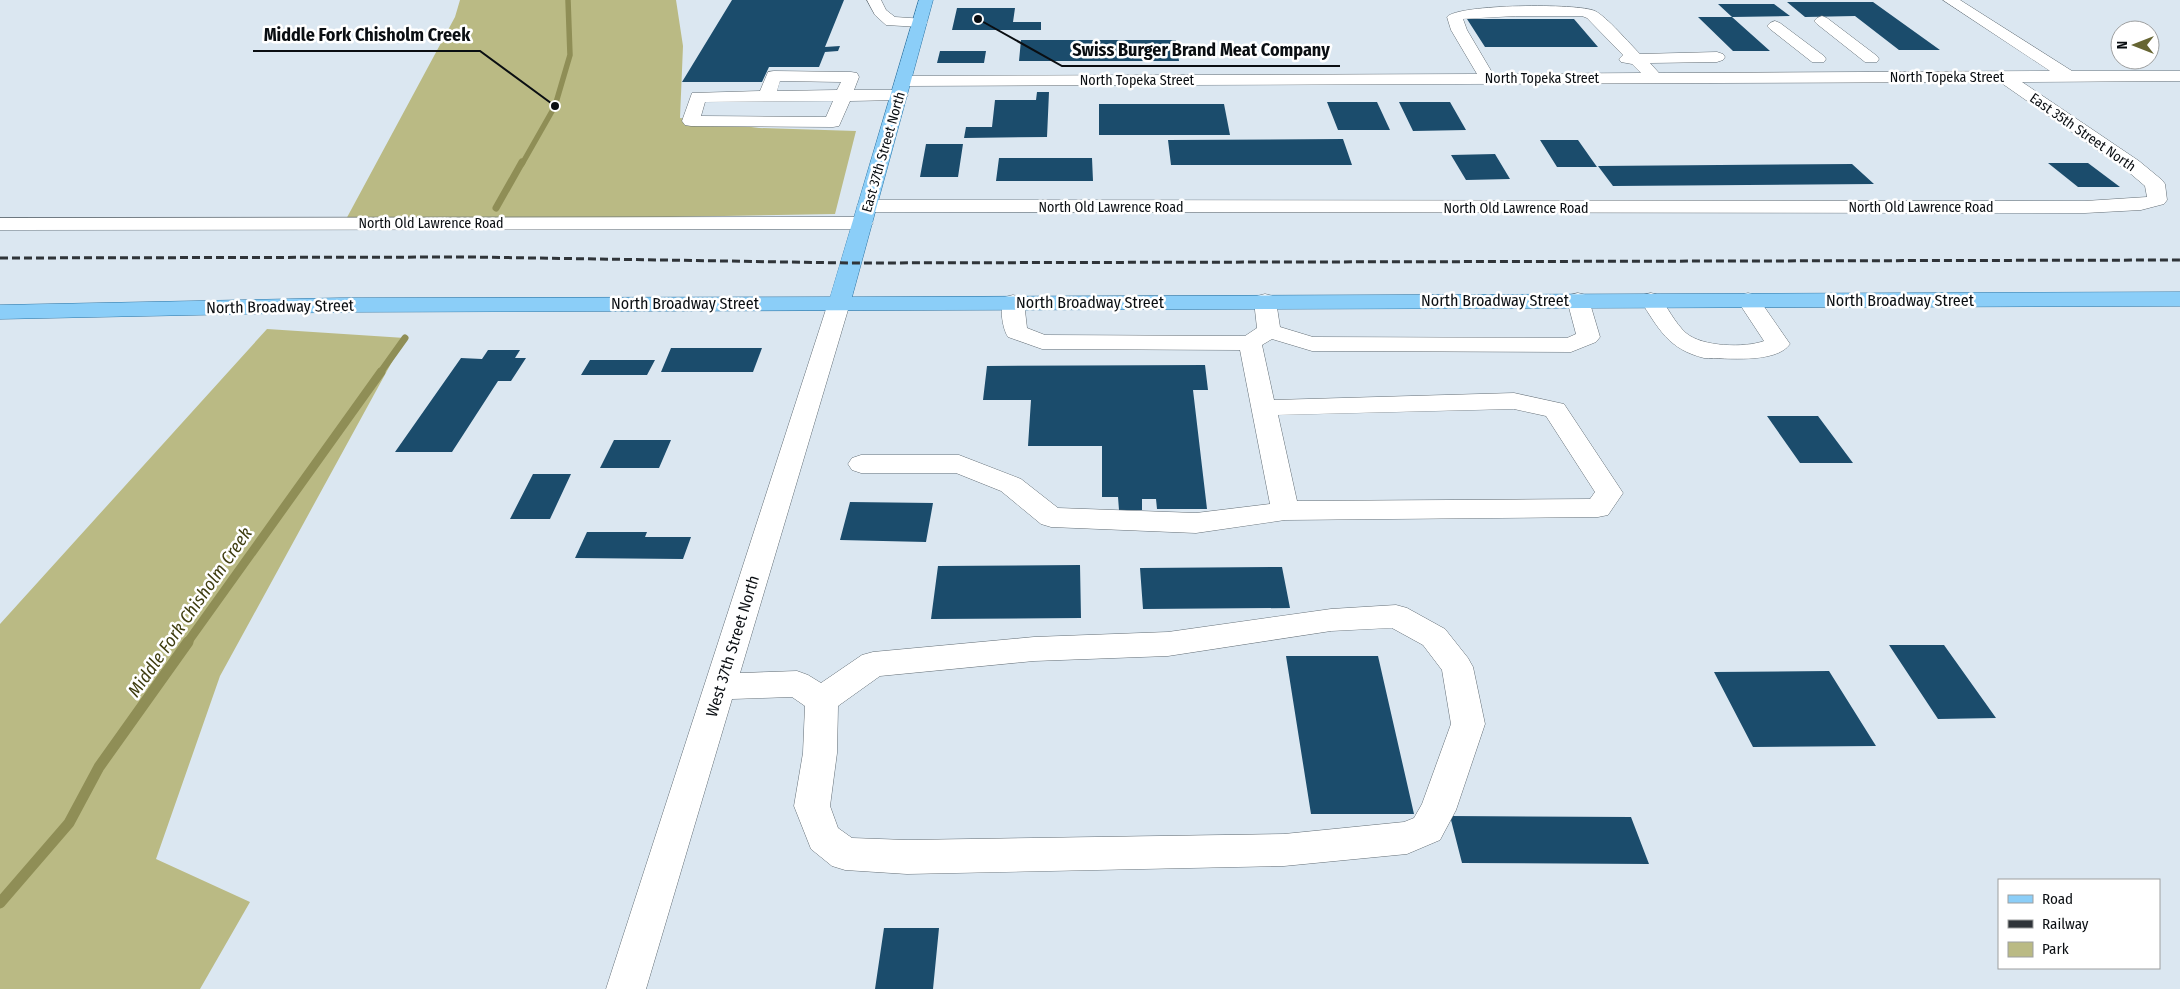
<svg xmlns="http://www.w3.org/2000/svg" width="2180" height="989" font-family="'Fira Sans Condensed',sans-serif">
<rect width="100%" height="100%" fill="#dbe7f1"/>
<path fill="#baba84" d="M460 0H676L683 46 680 118 759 128 856 131 835 214 344 223 455 17Z
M267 329 405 338 220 676 156 859 250 902 200 989H0V624Z"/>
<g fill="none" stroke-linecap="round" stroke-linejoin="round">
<path stroke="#8f8e56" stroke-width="5.5" d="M522 164 555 106 570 55 568 0"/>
<path stroke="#8f8e56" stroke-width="7" d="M496 208 522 162
M380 373 405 338"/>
<path stroke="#8f8e56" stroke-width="9" d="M187 643 381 372"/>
<path stroke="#8f8e56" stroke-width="11" d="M0 903 69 823 99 767 188 642"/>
</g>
<path fill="#1b4c6c" d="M732 0H844L825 47 840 46 838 51 825 52 819 67H769L762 82H682Z
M1787 2H1873L1940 50H1899L1855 16 1805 17Z
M1718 4H1774L1790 16 1732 17Z
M957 8H1015L1013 22H1041V30H952Z
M1698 17H1732L1770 51H1733Z
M1467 19H1574L1598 47H1485Z
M1021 40H1176L1179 61H1019Z
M940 51H986L984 63H937Z
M1037 92H1049L1047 137 964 138 966 127H992L995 100H1036Z
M1327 102H1377L1390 130H1338Z
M1399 102H1450L1466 130 1413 131Z
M1099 104H1224L1230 135H1099Z
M1343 139 1352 165H1171L1168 140Z
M1540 140H1578L1597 167H1557Z
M926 144H963L958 177H920Z
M1495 154 1510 179 1466 180 1451 155Z
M999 158H1092L1093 181H996Z
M2048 163H2088L2120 187H2078Z
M1852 164 1874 184 1613 186 1598 166Z
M671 348H762L753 372H661Z
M488 350H520L515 358H526L511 381H498L452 452H395L461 358 482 359Z
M590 360H655L647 375H581Z
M1205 365 1208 390H1193L1207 509H1157L1156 499H1142V510H1119L1118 497H1102V446H1028L1031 400H983L987 366Z
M1767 416H1818L1853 463H1800Z
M614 440H671L659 468H600Z
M533 474H571L550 519H510Z
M850 502 933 503 926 542 840 540Z
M587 532H647L645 537H691L683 559 575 558Z
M1080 565 1081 618 931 619 938 566Z
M1282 567 1290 608 1143 609 1140 568Z
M1889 645H1944L1996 718 1938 719Z
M1286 656H1378L1414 814H1311Z
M1829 671 1876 746 1753 747 1714 672Z
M1450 816 1631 817 1649 864 1462 863Z
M884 928H939L933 989H875Z"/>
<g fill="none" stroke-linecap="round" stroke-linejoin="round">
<g stroke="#636e76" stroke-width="1">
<path id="minor" d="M867 0H881L886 10 895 17 925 19 928 22 925 25 920 27 886 25 875 15Z
M1943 0H1960L2072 71H2180V81L2022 82 2139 161 2162 180 2165 184 2167 200 2164 204 2141 210 2085 213 867 212 860 210 857 206 860 202 867 200 2085 201 2147 197 2145 186 2125 169 2000 82 903 86 897 85 895 81 897 77 903 76 1477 74 1451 30 1447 17C1457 4 1579 3 1595 11 1607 17 1629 43 1640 54L1717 52 1723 54 1725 57 1723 60 1717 62 1650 63 1659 73 2050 71ZM1516 16H1582L1587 18 1623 55 1619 59 1621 62 1632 64 1641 73 1493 74 1467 30 1463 19Z
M1822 16 1827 18 1877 56 1879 59 1877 62H1865L1817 24 1814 21 1817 18Z
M1775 21 1780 23 1824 56 1826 59 1824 62H1812L1770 29 1767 26 1770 23Z
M774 71 851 72 857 73 859 77 854 90H899L905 91 908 95 905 99 899 100 850 101 839 126 833 127 691 126 685 125 682 121 692 93 760 91 768 72ZM780 81 841 82 837 90 777 91ZM833 101 826 117 701 116 705 102Z
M863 217 870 219 873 223 870 227 863 229 0 230V218Z
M1578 293 1586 295 1589 300 1600 337 1596 342 1571 352 1312 351 1272 339 1262 345 1274 400 1514 393 1564 404 1623 493 1608 515 1598 517 1285 520 1196 533 1051 527 1041 524 1001 491 956 473H861L852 470 848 464 852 458 861 455H959L1021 479 1058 508 1196 513 1270 504 1240 350 1042 349 1008 337C1002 328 999 306 1005 297L1013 295 1021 297 1024 302 1027 328 1045 335 1245 336 1257 328 1254 301 1257 296 1265 294 1273 296 1276 301 1280 327 1313 337 1567 338 1576 334 1567 300 1570 295ZM1514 409 1546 416 1595 492 1590 499 1297 501 1278 415Z
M1651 293 1659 295C1667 307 1675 323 1686 333 1702 347 1745 348 1764 341L1737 300 1740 295 1748 293 1756 295 1790 344C1776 364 1726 358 1704 358 1668 349 1659 329 1640 300L1643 295Z
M839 296 847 298 850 303 740 673 797 671 808 675 821 683 862 655 873 652 1034 637 1168 632 1331 609 1396 605 1407 608 1445 629 1468 658 1473 667 1485 724 1456 810 1440 840 1407 854 1284 866 907 874 845 870 832 866 811 849 794 806 803 753 805 706 792 697 732 699 646 989H606L828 303 831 298ZM1392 628 1423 645 1442 670 1451 724 1422 804 1414 818 1404 822 1284 834 907 840 852 838 838 828 830 806 837 753 838 706 880 676 1034 661 1168 656 1331 631Z"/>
</g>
<g stroke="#2c75a5" stroke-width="1">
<path id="major" d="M919 0H933L852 297 2180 292V306L340 312 0 319V305L340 298 830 297Z"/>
</g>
<use href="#minor" fill="#fff" fill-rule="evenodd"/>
<use href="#major" fill="#8bcef8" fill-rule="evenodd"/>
<path stroke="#2f3439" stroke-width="3" stroke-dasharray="8 4" stroke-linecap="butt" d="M0 258 471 257 851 263 2180 260"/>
</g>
<g text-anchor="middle" stroke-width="5" stroke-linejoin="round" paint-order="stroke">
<g font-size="14" fill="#0a0e12" stroke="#fff">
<text x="1947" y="82">North Topeka Street</text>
<text x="1542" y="83">North Topeka Street</text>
<text x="1137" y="85">North Topeka Street</text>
<text transform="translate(2083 132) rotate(35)" y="5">East 35th Street North</text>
<text transform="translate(883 152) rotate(-74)" y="5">East 37th Street North</text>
<text x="1111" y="212">North Old Lawrence Road</text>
<text x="1921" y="212">North Old Lawrence Road</text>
<text x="1516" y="213">North Old Lawrence Road</text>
<text x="431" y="228">North Old Lawrence Road</text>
</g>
<g font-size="16" fill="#0a0e12" stroke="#fff">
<text x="1495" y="306">North Broadway Street</text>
<text x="1900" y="306">North Broadway Street</text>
<text x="1090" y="308">North Broadway Street</text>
<text x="685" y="309">North Broadway Street</text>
<text transform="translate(280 306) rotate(-1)" y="6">North Broadway Street</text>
<text transform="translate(732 646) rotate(-73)" y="6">West 37th Street North</text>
</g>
<g font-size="18" font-style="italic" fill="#3f3d10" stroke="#fff">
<text transform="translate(190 612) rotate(-55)" y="6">Middle Fork Chisholm Creek</text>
</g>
</g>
<path fill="none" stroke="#0a0e12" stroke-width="2" d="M555 106L480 51H253M978 19L1062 66H1340"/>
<g fill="#0a0e12" stroke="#fff" stroke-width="2">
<circle cx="555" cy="106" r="5"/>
<circle cx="978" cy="19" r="5"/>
</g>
<g font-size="18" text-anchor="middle" font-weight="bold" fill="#0a0e12" stroke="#fff" stroke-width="5" stroke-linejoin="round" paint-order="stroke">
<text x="367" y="41">Middle Fork Chisholm Creek</text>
<text x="1201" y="56">Swiss Burger Brand Meat Company</text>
</g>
<rect x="1998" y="879" width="162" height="90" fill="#ffffff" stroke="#9d9fa0"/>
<rect x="2008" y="895" width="25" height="8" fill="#8bcef8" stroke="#9d9fa0"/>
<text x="2042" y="904" font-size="15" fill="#0a0e12">Road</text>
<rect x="2008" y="920" width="25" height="8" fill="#2f3439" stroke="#9d9fa0"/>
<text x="2042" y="929" font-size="15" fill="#0a0e12">Railway</text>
<rect x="2008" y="942" width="25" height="15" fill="#baba84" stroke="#9d9fa0"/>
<text x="2042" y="954" font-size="15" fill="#0a0e12">Park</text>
<g transform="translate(2135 45) rotate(270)"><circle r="24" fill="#ffffff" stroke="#9d9fa0"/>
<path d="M0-4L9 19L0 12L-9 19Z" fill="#666532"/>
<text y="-8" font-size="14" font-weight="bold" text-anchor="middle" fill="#0a0e12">N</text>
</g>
</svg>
